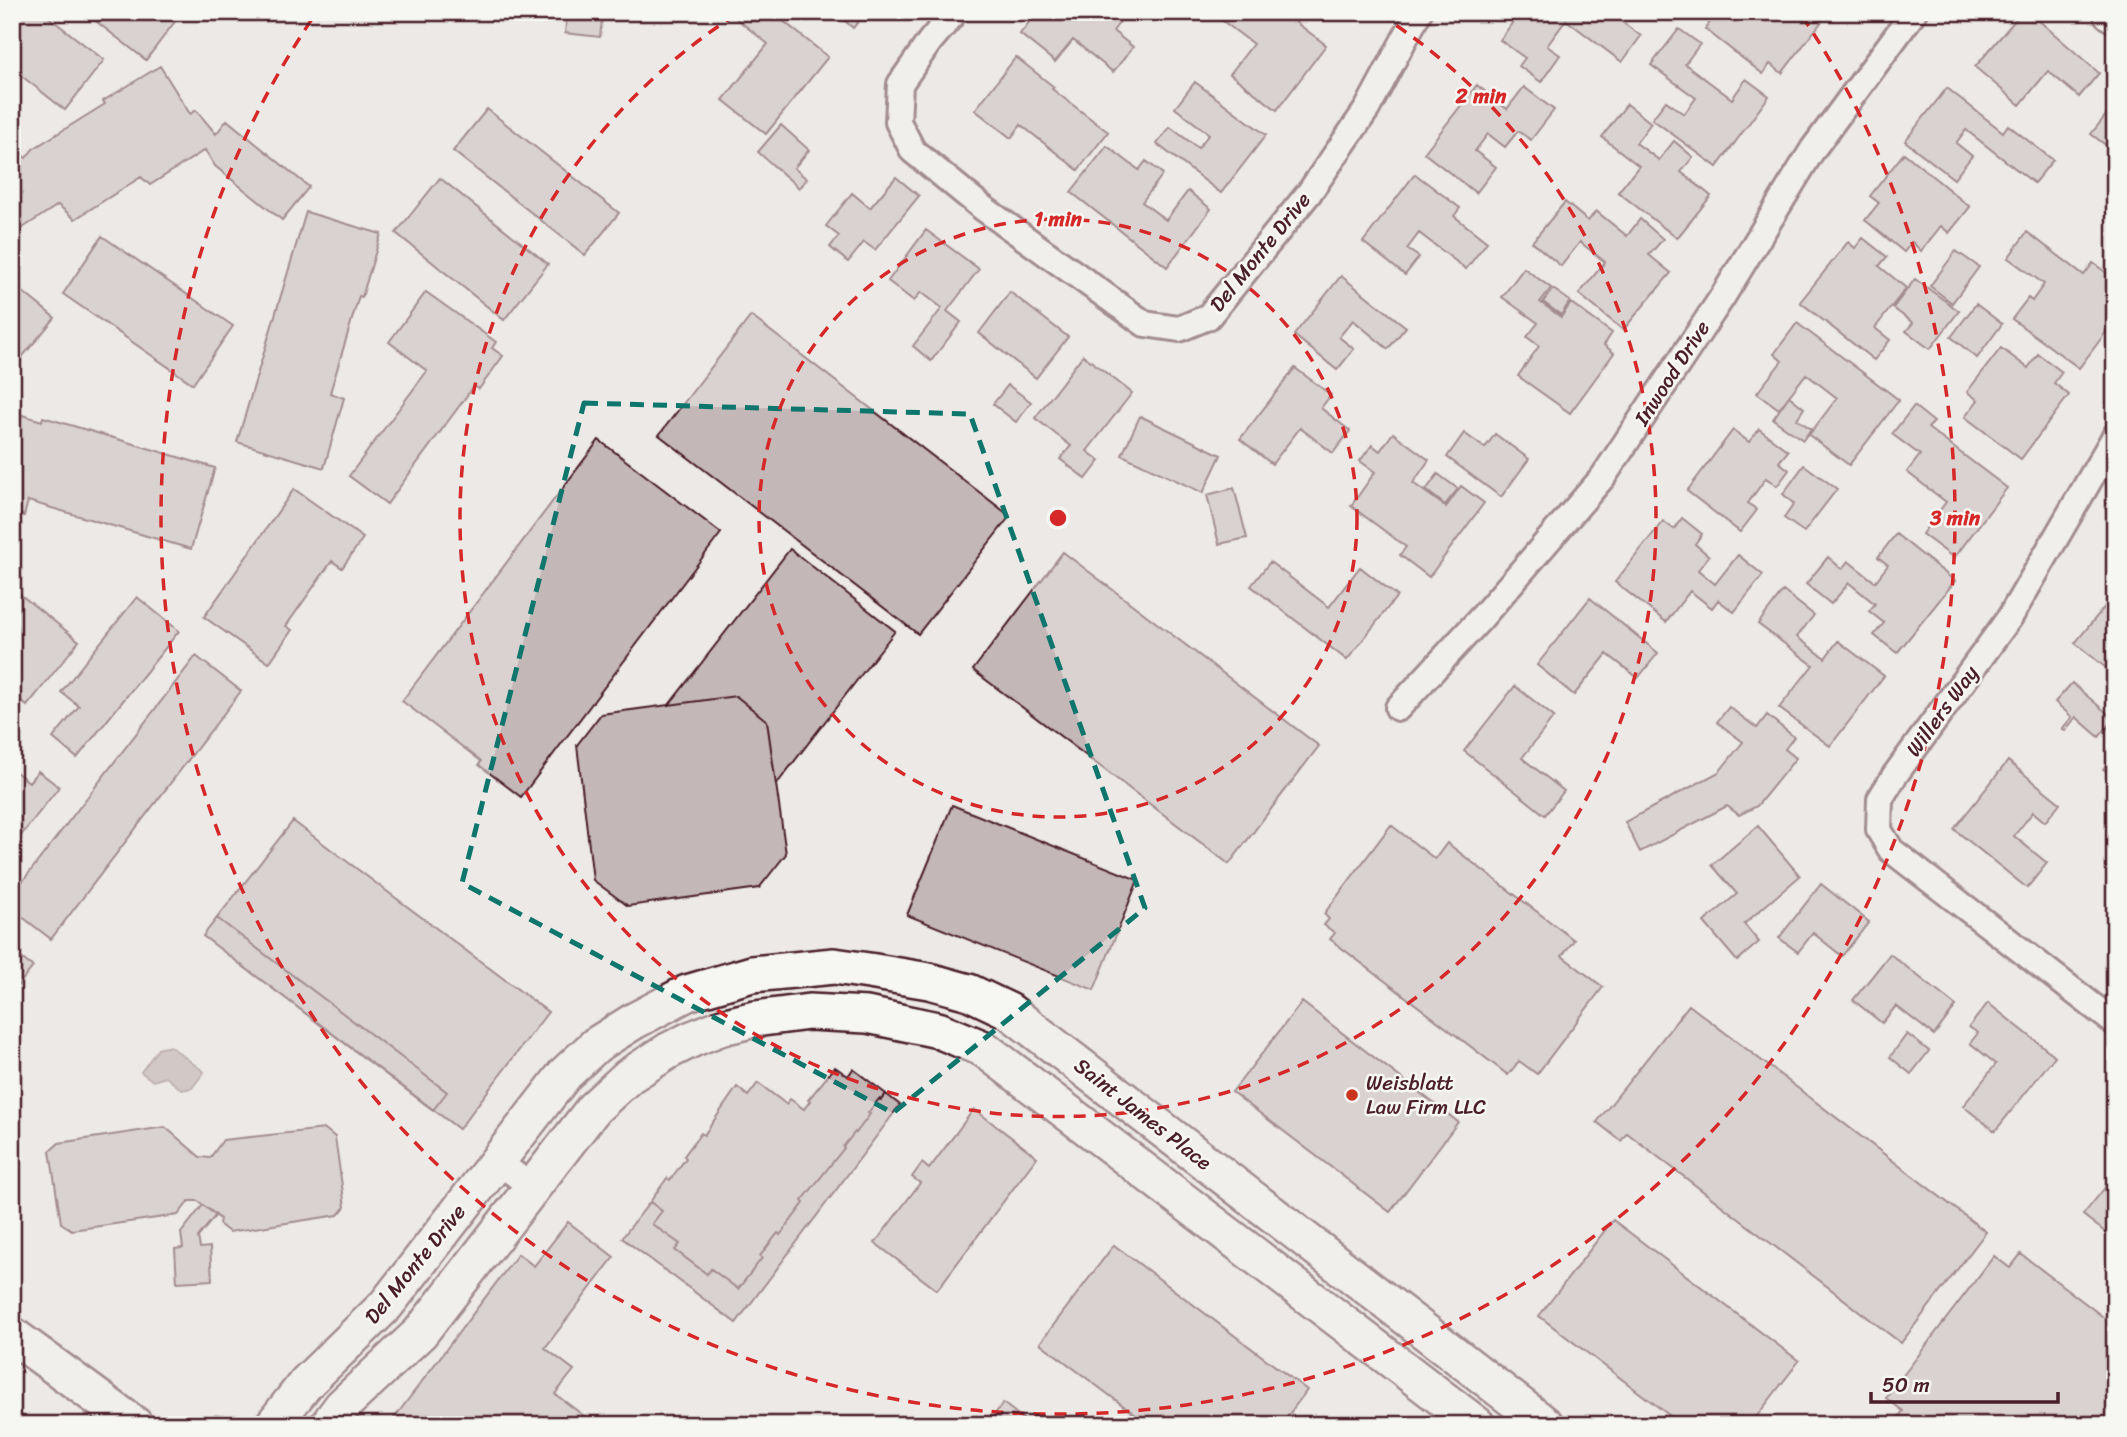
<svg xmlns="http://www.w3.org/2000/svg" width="2127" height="1437" font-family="Sriracha,sans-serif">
<rect width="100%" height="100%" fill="#ece9e6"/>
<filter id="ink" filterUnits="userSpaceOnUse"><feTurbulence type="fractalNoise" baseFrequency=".0143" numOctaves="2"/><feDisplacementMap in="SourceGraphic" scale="14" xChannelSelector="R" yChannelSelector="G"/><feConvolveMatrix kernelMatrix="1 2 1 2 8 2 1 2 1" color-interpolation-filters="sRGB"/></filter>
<g filter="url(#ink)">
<path fill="#b1a2a3" stroke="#886e73" stroke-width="2" d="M170 1046 204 1072 192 1088 182 1090 166 1077 153 1081 141 1072 158 1049Z"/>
<path fill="#c4b7b7" stroke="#4a1f2b" stroke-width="2" d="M12 12H42L104 60 65 110 14 70 12 72Z
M84 12H182L146 60Z
M567 12H603L600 37 565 33Z
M728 12H772L828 57 766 134 723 100 768 44Z
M835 12H866L853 28Z
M1037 12H1114L1122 19 1113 31 1133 47 1113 72 1073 40 1055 62 1020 34Z
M1211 12H1282L1326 45 1277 110 1230 74 1253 44Z
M1520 12H1608L1641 36 1622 62 1566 20 1547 46 1560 55 1541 82 1519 66 1525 58 1500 40Z
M1718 12H1729L1734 16 1738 12H1829L1782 73 1770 64 1763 74 1705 29Z
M2022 12H2029L2099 73 2079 97 2048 71 2020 105 1975 67Z
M1679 29 1700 44 1685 64 1732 99 1746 79 1769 96 1717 167 1652 119 1666 101 1684 114 1696 98 1651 65Z
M1016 57 1054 87 1052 89 1108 132 1078 170 1021 125 1011 138 975 110Z
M160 66 190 114 196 110 216 134 227 120 309 187 282 220 215 166 205 150 150 185 141 177 75 219 58 205 12 235V148L26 158 33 149 105 104 103 101Z
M1195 82 1266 135 1221 193 1157 144 1170 127 1198 148 1209 134 1175 108Z
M1477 85 1507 109 1524 87 1554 110 1531 140 1518 131 1505 147 1488 134 1475 151 1496 167 1476 193 1424 153Z
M1947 88 2003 132 2008 125 2053 160 2034 183 1966 130 1956 143 1972 156 1954 179 1905 141Z
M1627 104 1651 123 1636 143 1659 160 1674 141 1693 157 1681 172 1711 196 1677 238 1618 192 1639 166 1602 137Z
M487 109 619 213 585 255 453 151Z
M2111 109 2115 112V152L2091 134Z
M781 125 809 150 794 168 807 179 799 188 758 152Z
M1107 146 1139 170 1146 161 1163 174 1142 202 1166 220 1188 191 1211 209 1167 267 1071 192Z
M1904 153 1970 207 1949 233 1941 226 1921 251 1912 242 1904 252 1865 220 1879 203 1870 196Z
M1415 174 1460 208 1454 216 1487 242 1466 269 1419 233 1407 249 1419 257 1405 275 1363 242Z
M896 177 919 196 875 250 864 242 848 262 830 247 839 236 826 226 852 193 870 208Z
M440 178 548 264 504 320 396 233Z
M1565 202 1588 221 1596 211 1627 236 1640 219 1663 239 1649 255 1671 273 1623 330 1579 294 1605 262 1580 242 1561 266 1532 242Z
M306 212 381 234 362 297 359 296 330 393 344 398 324 468 237 442Z
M926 230 979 269 947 311 961 322 931 361 913 346 942 308 921 292 914 301 888 281Z
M2027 232 2084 275 2093 263 2115 279V289L2107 299 2115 305V320L2079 368 2012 319 2028 298 2032 301 2044 284 2008 258Z
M102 236 233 326 193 384 63 294Z
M1863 238 1887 257 1879 266 1906 288 1875 328 1890 340 1874 360 1800 302 1848 242 1855 248Z
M1956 251 1979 267 1952 303 1930 286Z
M1524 268 1551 288 1540 302 1561 317 1571 303 1612 333 1604 345 1614 353 1570 413 1518 376 1539 346 1527 337 1538 323 1502 297Z
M1341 276 1406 327 1388 349 1353 320 1339 337 1354 349 1337 370 1294 335Z
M1915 279 1959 311 1930 349 1906 331 1913 323 1893 308Z
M12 283 55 318 12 369Z
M1553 289 1570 301 1561 315 1543 302Z
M426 292 496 342 492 348 503 356 479 389 474 386 387 504 349 476 427 371 389 342Z
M1010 292 1068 337 1036 378 979 333Z
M1976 304 2002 324 1977 358 1951 337Z
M751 316 1010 516 918 634 659 435Z
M1797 323 1899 400 1849 465 1809 435 1837 398 1806 374 1779 409 1757 393 1782 361 1774 354Z
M2001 348 2028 368 2038 354 2062 372 2054 383 2069 395 2021 459 1965 417 1978 400 1967 392Z
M1083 355 1132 393 1087 451 1100 461 1086 479 1060 459 1071 446 1035 418Z
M1295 368 1331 395 1321 408 1350 431 1333 453 1300 428 1272 464 1240 439Z
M1008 385 1031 402 1016 422 993 404Z
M1789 396 1804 408 1797 419 1811 429 1803 440 1773 419Z
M1914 406 1934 422 1928 428 2007 488 1954 558 1922 534 1946 502 1907 472 1920 455 1892 434Z
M12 412 42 421 43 417 215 468 191 549 28 501 24 516 12 512Z
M1140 416 1221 455 1203 493 1122 455Z
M1759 429 1788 451 1779 462 1789 470 1777 486 1766 478 1748 503 1757 510 1740 532 1687 491 1733 430 1749 442Z
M1393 433 1429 460 1413 483 1446 507 1461 486 1484 503 1429 577 1400 555 1406 547 1351 506 1375 472 1360 461 1372 445 1380 451Z
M1464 433 1485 448 1495 434 1529 459 1501 497 1447 457Z
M599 440 721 533 521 797 479 765 481 761 402 701Z
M1804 465 1837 489 1804 532 1784 518 1794 504 1783 494Z
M1438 474 1458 489 1445 505 1426 490Z
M1234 488 1247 538 1219 544 1207 495Z
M294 489 363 538 342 568 332 561 286 626 292 630 269 663 204 617Z
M1682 518 1702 534 1695 544 1709 556 1698 570 1715 584 1738 555 1763 575 1734 612 1718 600 1712 608 1690 591 1666 622 1615 582 1663 521 1674 529Z
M1896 534 1955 581 1897 653 1874 635 1884 623 1869 611 1875 604 1849 583 1831 604 1806 584 1828 557 1842 569 1848 561 1875 582 1888 565 1878 557Z
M790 549 895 631 776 785 767 721 736 696 669 705Z
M1063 552 1319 746 1229 864 973 670Z
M1270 562 1329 607 1360 567 1397 596 1347 660 1251 586Z
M12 588 79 641 27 706 12 694Z
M1783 591 1814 615 1797 637 1825 658 1838 641 1884 676 1830 746 1779 708 1813 665 1758 624Z
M2115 594V675L2075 643Z
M137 597 179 631 77 758 53 738 79 706 61 692Z
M1590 598 1658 653 1638 678 1607 654 1574 695 1537 665Z
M196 656 241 691 51 939 12 909V895Z
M2072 683 2114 719 2099 737 2076 717 2065 731 2062 729 2072 717 2055 702Z
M1515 686 1554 717 1522 758 1564 791 1545 815 1464 751Z
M736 696 767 721 786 854 759 888 628 906 593 880 577 745 601 714Z
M1729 707 1757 728 1767 715 1794 737 1785 749 1796 758 1757 806 1739 815 1727 806 1640 852 1625 822 1719 772 1743 742 1717 722Z
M2115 753V777L2103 769Z
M2008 761 2060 803 2045 822 2033 812 2014 836 2047 863 2027 888 1954 829Z
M12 769 29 782 38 771 59 787 12 847Z
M952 805 1138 880 1094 990 907 915Z
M293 821 548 1012 459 1129 203 936Z
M1391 825 1435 859 1447 843 1574 940 1562 956 1603 987 1537 1074 1519 1061 1508 1075 1330 939 1335 933 1324 925 1329 919 1324 914Z
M1758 826 1800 876 1744 924 1759 942 1737 961 1704 922 1737 894 1712 865Z
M1821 884 1869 922 1842 956 1813 933 1798 952 1779 938Z
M217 918 447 1092 433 1110 203 936Z
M12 951 33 967 12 993Z
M1890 954 1956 1006 1934 1035 1896 1006 1882 1023 1853 1000Z
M1302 1002 1458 1122 1390 1212 1232 1092Z
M1988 1003 2055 1056 1995 1131 1963 1106 1996 1064 1970 1043 1978 1033 1969 1027Z
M1689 1005 1986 1232 1901 1343 1627 1133 1621 1141 1597 1122Z
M1907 1034 1929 1051 1911 1074 1890 1057Z
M835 1067 848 1076 853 1069 886 1094 881 1100 879 1099 868 1113 870 1114 856 1133 855 1132 843 1147 844 1148 802 1201 804 1203 780 1235 778 1233 760 1256 762 1258 738 1289 711 1269 707 1274 675 1250 680 1244 652 1224 662 1211 650 1202 667 1178 670 1180 686 1158 684 1156 701 1133 704 1135 737 1087 748 1096 758 1083 786 1104 790 1099 804 1109 810 1101 808 1100Z
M886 1094 900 1105 736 1323 622 1238 650 1202 662 1211 652 1224 680 1244 675 1250 707 1274 711 1269 738 1289 762 1258 760 1256 778 1233 780 1235 804 1203 802 1201 844 1148 843 1147 855 1132 856 1133 870 1114 868 1113 879 1099 881 1100Z
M974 1109 1037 1157 937 1290 875 1243 920 1183 912 1177 922 1163 929 1169Z
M165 1127 200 1157 210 1158 223 1140 325 1129 335 1137 345 1207 338 1215 229 1232 219 1224 220 1219 198 1201H189L178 1215 72 1230 61 1223 50 1151 59 1143Z
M2115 1175V1231L2110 1236 2083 1215Z
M203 1205 216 1215 198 1237 200 1248 210 1247 212 1280 177 1282 175 1249 183 1248 181 1233Z
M1613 1220 1799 1361 1750 1425H1682L1539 1316Z
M568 1222 614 1257 545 1348 574 1370 555 1394 596 1425H526L523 1422 521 1425H389L518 1254 534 1266Z
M1114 1245 1307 1390 1281 1425H1149L1040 1343Z
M2021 1254 2115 1326V1425H1893L1903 1411 1886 1398 1994 1256 2010 1268Z
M1003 1403 1031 1425H987Z"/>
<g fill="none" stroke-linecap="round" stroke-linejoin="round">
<g stroke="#4a1f2b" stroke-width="30">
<path id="street" d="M955 12 930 41 900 84 898 122 913 151 983 208 1145 324 1179 329 1208 317 1309 193 1367 109 1419 12
M2115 436 2010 617 1895 775 1880 799 1879 830 1891 850 2115 1023
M1398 708 1482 617 1603 477 1723 296 1813 149 1914 12
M497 1161 532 1187"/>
</g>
<g stroke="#4a1f2b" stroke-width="40">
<path id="secondary" d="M2111 12 2115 15
M12 1335 135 1425
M273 1425 306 1383 386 1305 565 1074 596 1045 634 1021 687 993 752 974 834 966 869 971 929 981 969 992 1009 1011 1546 1425
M328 1425 342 1406 420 1333 594 1108 629 1076 668 1051 692 1039 722 1027 755 1019 809 1012 867 1015 938 1030 984 1049 1025 1080 1477 1425"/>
</g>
<use href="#street" stroke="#f6f6f2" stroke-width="24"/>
<use href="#secondary" stroke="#f6f6f2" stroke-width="35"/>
</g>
</g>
<path d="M0 0H2127V1437H0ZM584 403 970 414 1145 908 893 1113 462 883Z" fill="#ece9e6" fill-opacity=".55" fill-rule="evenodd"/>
<path fill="none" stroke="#0f766e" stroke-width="5" stroke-dasharray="14 9" stroke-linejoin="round" d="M584 403 970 414 1145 908 893 1113 462 883Z"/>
<g fill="none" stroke="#d62828" stroke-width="3.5" stroke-dasharray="12 9">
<circle cx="1058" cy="518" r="299"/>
<path d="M1379 14A598 598 0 1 1 737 14"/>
<path d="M1802 16A897 897 0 1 1 314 16"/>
</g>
<circle fill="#c8321e" stroke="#f6f6f2" stroke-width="2.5" cx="1352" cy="1095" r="7"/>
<g text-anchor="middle" stroke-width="5" stroke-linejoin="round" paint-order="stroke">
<g font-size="21" fill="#4a1f2b" stroke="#f6f6f2">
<text transform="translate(1260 252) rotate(-51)" y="7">Del Monte Drive</text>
<text transform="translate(1672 373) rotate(-57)" y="7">Inwood Drive</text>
<text transform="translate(1942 711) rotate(-54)" y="7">Willers Way</text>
<text transform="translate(1143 1114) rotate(38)" y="7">Saint James Place</text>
<text transform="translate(415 1264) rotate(-51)" y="7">Del Monte Drive</text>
</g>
<g font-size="21" fill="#4a1f2b" stroke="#f6f6f2" text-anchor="start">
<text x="1366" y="1090">Weisblatt<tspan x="1366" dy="24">Law Firm LLC</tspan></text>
</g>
</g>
<circle cx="1058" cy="518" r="10" fill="#d62828" stroke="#f6f6f2" stroke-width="3.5"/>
<g font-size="21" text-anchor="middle" font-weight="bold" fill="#d62828" stroke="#f6f6f2" stroke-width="5" stroke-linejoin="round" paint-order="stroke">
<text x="1481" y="103">2 min</text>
<text x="1058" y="226">1 min</text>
<text x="1955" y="525">3 min</text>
</g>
<rect width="2127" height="1437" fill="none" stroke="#f6f6f2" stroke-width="42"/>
<rect x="21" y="21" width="2085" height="1395" fill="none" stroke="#4a1f2b" stroke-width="2.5" filter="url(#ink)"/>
<path d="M1871 1392v10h187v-10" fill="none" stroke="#4a1f2b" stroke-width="3.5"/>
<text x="1882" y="1392" font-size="21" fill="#4a1f2b" stroke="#f6f6f2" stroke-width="5" paint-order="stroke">50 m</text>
</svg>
